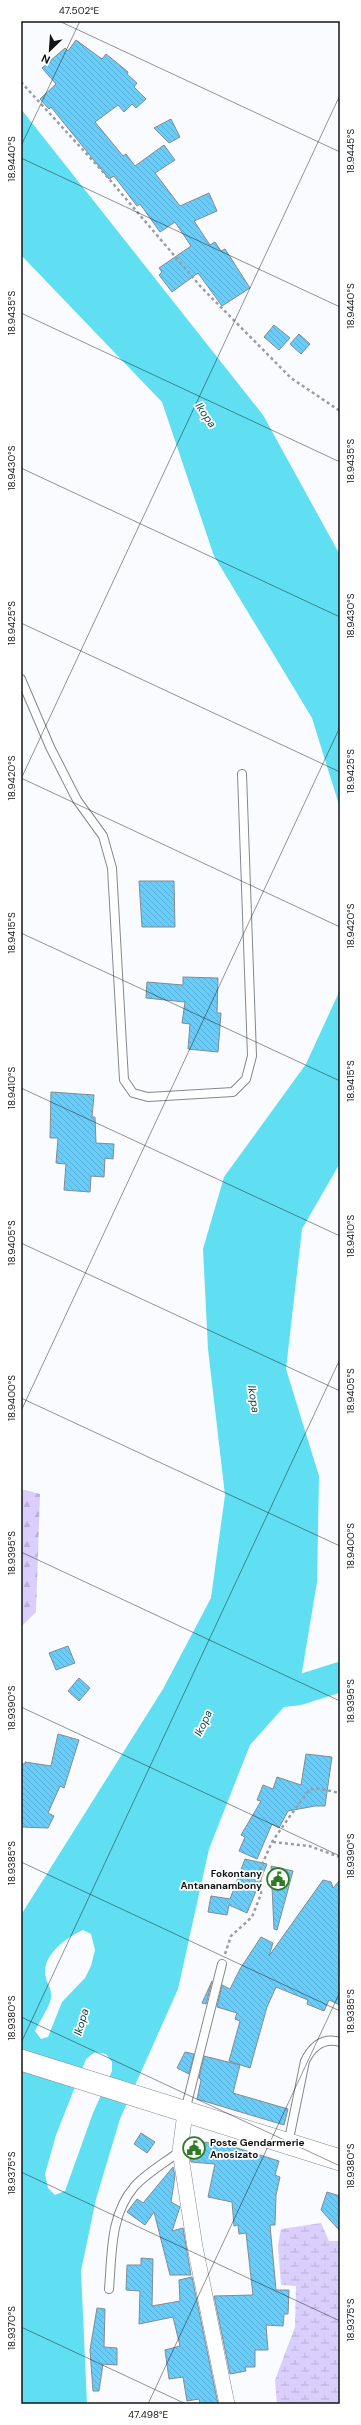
<svg xmlns="http://www.w3.org/2000/svg" width="361" height="2425" font-family="'DM Sans',sans-serif">
<defs>
<pattern id="forest-firs" width="22" height="20" patternUnits="userSpaceOnUse"><rect width="22" height="20" fill="#dacefc"/><path d="M5 1l3.5 6h-7zM16 11l3.5 6h-7z" fill="#bab0d7"/></pattern>
<pattern id="wetland-marsh" width="20" height="14" patternUnits="userSpaceOnUse"><rect width="20" height="14" fill="#dacefc"/><path d="M1 5h8M5 5V1M11 12h8M15 12V8" fill="none" stroke="#bab0d7"/></pattern>
<pattern id="building-back-hatch" width="6" height="6" patternUnits="userSpaceOnUse"><rect width="6" height="6" fill="#68cdfb"/><path d="M-1 5l2 2M0 0l6 6M5-1l2 2" fill="none" stroke="#59afd6"/></pattern>
</defs>
<rect width="100%" height="100%" fill="#f9fbfe"/>
<path fill="url(#forest-firs)" d="M21 1489 40 1494 36 1612 21 1627Z"/>
<path fill="url(#wetland-marsh)" d="M321 2223 329 2241H340V2404H277L275 2380 295 2327 296 2286 281 2285 278 2245 281 2229Z"/>
<path fill="#5fdff1" fill-rule="evenodd" d="M21 109 263 415 340 555V808L312 718 214 556 162 402 21 255Z
M340 990V1163L302 1229 286 1369 319 1476 317 1582 299 1690 250 1745 209 1849 178 1989 120 2119 96 2199 81 2271 87 2404H21V1915L163 1689 211 1598 225 1495 208 1349 203 1249 224 1177 306 1064ZM83 1930 91 1934 95 1950 91 1966 85 1978 62 2002 48 2037 41 2039 35 2031C39 2022 50 2006 51 1998 52 1989 48 1986 46 1978 40 1956 66 1938 83 1930ZM95 2052 106 2054 112 2062V2071L93 2113 65 2191 55 2195 48 2188 45 2174 56 2135 86 2059Z"/>
<g fill="none" stroke-linecap="round" stroke-linejoin="round">
<path stroke="#5fdff1" stroke-width="30" d="M258 1695 299 1690 340 1677"/>
</g>
<path fill="url(#building-back-hatch)" stroke="#848b90" d="M76 40 102 59 106 54 128 72 127 74 137 83 134 87 146 99 136 108 132 104 124 112 118 105 95 122 123 156 126 154 135 166 164 145 175 160 155 173 180 206 209 193 217 211 194 221 210 245 215 242 221 251 225 249 250 288 222 306 198 273 172 292 159 275 162 272 159 268 191 246 175 222 160 232 140 204 137 206 114 176 109 179 51 107 49 109 40 99 56 84 42 68 65 48 68 51Z
M171 119 180 137 169 143 154 128Z
M274 325 290 338 279 350 264 337Z
M299 334 310 344 301 354 290 344Z
M139 881H174L175 927H142Z
M183 977 218 978 217 1013H221L218 1052 188 1049 190 1024 182 1023 185 1002 146 998 147 982 183 985Z
M51 1092 94 1095 92 1117H95L96 1143 114 1144 113 1159 105 1158 104 1177 91 1176 90 1192 64 1190 66 1164 56 1163 58 1138H50Z
M68 1646 75 1663 56 1670 49 1653Z
M79 1678 90 1688 79 1701 68 1691Z
M58 1734 79 1740 64 1788 60 1786 48 1813 54 1816 48 1828 21 1827V1764H25V1762L51 1766Z
M306 1754 332 1757 325 1806H315L288 1811 279 1828 272 1824 257 1859 239 1851 245 1837 241 1835 261 1801 257 1800 263 1785 273 1789 277 1777 301 1785Z
M245 1859 267 1864 247 1913 229 1905 227 1915 208 1912 211 1896 230 1899Z
M271 1866 293 1871 277 1930 274 1929Z
M323 1880 331 1882 333 1888 340 1880V2005L329 2000 324 2011 307 2004 308 2000 276 1987 267 2007 250 2068 229 2061 240 2021 235 2019 237 2013 217 2007 222 1985 230 1989 240 1969 261 1937 273 1943 269 1956Z
M212 1981 206 2004 202 2003Z
M185 2052 194 2054 189 2074 177 2068Z
M204 2056 240 2065 233 2093 288 2109 284 2125 197 2099 201 2080 199 2078Z
M141 2133 155 2142 147 2153 134 2144Z
M200 2142 221 2143 279 2161 275 2175 280 2177 276 2195 275 2225H270L276 2290H289L288 2314H284L283 2326 266 2325 268 2350H255V2367H245L246 2371 230 2374 214 2296 253 2295 246 2233 239 2234 238 2225 234 2226 232 2202 208 2197 215 2164 191 2162 189 2151 191 2146Z
M173 2167 175 2176 171 2202 180 2207 172 2231 183 2228 191 2275H170L154 2212 145 2225 127 2212 137 2199 143 2203Z
M327 2192 340 2196V2231L321 2210Z
M141 2258 153 2259 152 2306 180 2301 179 2280 192 2277 218 2404H200L199 2399 187 2401 183 2377 169 2379 165 2350 180 2346 173 2317 139 2324 140 2291 126 2290 127 2265H141Z
M97 2308 105 2309 104 2347 117 2348V2365L103 2364 99 2391H93L90 2350Z"/>
<g fill="none" stroke-linecap="round" stroke-linejoin="round">
<g stroke="#83888f" stroke-width="10">
<path id="service" d="M21 679 50 747 77 800 103 836 112 868 124 1080 133 1093 148 1097 233 1092 246 1079 252 1056 242 774
M185 2111 222 1964
M288 2144 305 2061C312 2047 323 2037 340 2042
M109 2289C112 2254 110 2215 134 2187 146 2173 165 2163 180 2151"/>
</g>
<g stroke="#83888f" stroke-width="16">
<path id="minor" d="M185 2113 180 2151 195 2247 227 2404"/>
</g>
<g stroke="#83888f" stroke-width="22">
<path id="secondary" d="M21 2060 340 2160"/>
</g>
<path stroke="#9b9da0" stroke-width="2.5" stroke-dasharray="3 3" stroke-linecap="butt" d="M21 82 104 173 201 287 291 378 340 411
M273 1842 309 1846 340 1857
M225 1954 231 1936 252 1917 261 1894 260 1869 272 1842 290 1816 309 1790 316 1788 340 1793"/>
<use href="#service" stroke="#fff" stroke-width="8"/>
<use href="#minor" stroke="#fff" stroke-width="15"/>
<use href="#secondary" stroke="#fff" stroke-width="21"/>
</g>
<path fill="none" stroke="#121416" stroke-width="1" stroke-opacity="0.45" d="M59 21 340 152M21 146 80 21M21 158 340 307M21 313 340 462M21 468 340 617M21 623 340 772M21 778 340 927M21 779 340 95M21 933 340 1081M21 1088 340 1236M21 1243 340 1391M21 1398 340 1546M21 1411 340 727M21 1552 340 1701M21 1707 340 1856M21 1862 340 2011M21 2017 340 2166M21 2043 340 1359M21 2172 340 2321M21 2327 186 2404M148 2404 340 1992"/>
<defs>
<g id="civic-ring" transform="scale(1.15)"><circle r="9.5" fill="#fff" stroke="#2d7b23" stroke-width="1.5"/><path d="M-.6-6.5H3V-4.5H.6V-3L4-1V1h2V6H-6V1h2V-1L-.6-3ZM-1.2 2.5V6h2.4V2.5Z" fill="#2d7b23"/></g>
</defs>
<g fill-rule="evenodd">
<use href="#civic-ring" x="278" y="1879"/>
<use href="#civic-ring" x="194" y="2148"/>
</g>
<g text-anchor="middle" stroke-width="3.5" stroke-linejoin="round" paint-order="stroke">
<g font-size="10" font-weight="bold" fill="#121416" stroke="#fff" text-anchor="end">
<text x="262" y="1877">Fokontany<tspan x="262" dy="12">Antananambony</tspan></text>
<text x="210" y="2146" text-anchor="start">Poste Gendarmerie<tspan x="210" dy="12">Anosizato</tspan></text>
</g>
<g font-size="11" font-style="italic" fill="#08454c" stroke="#fff">
<text transform="translate(206 415) rotate(56)" y="4">Ikopa</text>
<text transform="translate(254 1399) rotate(81)" y="4">Ikopa</text>
<text transform="translate(203 1723) rotate(-65)" y="4">Ikopa</text>
<text transform="translate(81 2022) rotate(-74)" y="4">Ikopa</text>
</g>
</g>
<rect width="361" height="2425" fill="none" stroke="#ffffff" stroke-width="44"/>
<g transform="translate(50 50) rotate(205)" stroke="#ffffff" stroke-width="3" paint-order="stroke">
<path d="M0-3L7 15L0 10L-7 15Z" fill="#121416"/>
<text y="-6" font-size="11" font-weight="bold" text-anchor="middle" fill="#121416">N</text>
</g>
<rect x="22" y="22" width="317" height="2381" fill="none" stroke="#121416" stroke-width="1.5"/>
<g font-size="10" text-anchor="middle" fill="#121416">
<text x="79" y="14">47.502°E</text>
<text transform="translate(350 151) rotate(-90)" y="4">18.9445°S</text>
<text transform="translate(11 159) rotate(-90)" y="4">18.9440°S</text>
<text transform="translate(350 306) rotate(-90)" y="4">18.9440°S</text>
<text transform="translate(11 313) rotate(-90)" y="4">18.9435°S</text>
<text transform="translate(350 461) rotate(-90)" y="4">18.9435°S</text>
<text transform="translate(11 468) rotate(-90)" y="4">18.9430°S</text>
<text transform="translate(350 616) rotate(-90)" y="4">18.9430°S</text>
<text transform="translate(11 623) rotate(-90)" y="4">18.9425°S</text>
<text transform="translate(350 771) rotate(-90)" y="4">18.9425°S</text>
<text transform="translate(11 778) rotate(-90)" y="4">18.9420°S</text>
<text transform="translate(350 926) rotate(-90)" y="4">18.9420°S</text>
<text transform="translate(11 933) rotate(-90)" y="4">18.9415°S</text>
<text transform="translate(350 1081) rotate(-90)" y="4">18.9415°S</text>
<text transform="translate(11 1088) rotate(-90)" y="4">18.9410°S</text>
<text transform="translate(350 1236) rotate(-90)" y="4">18.9410°S</text>
<text transform="translate(11 1243) rotate(-90)" y="4">18.9405°S</text>
<text transform="translate(350 1391) rotate(-90)" y="4">18.9405°S</text>
<text transform="translate(11 1398) rotate(-90)" y="4">18.9400°S</text>
<text transform="translate(350 1546) rotate(-90)" y="4">18.9400°S</text>
<text transform="translate(11 1553) rotate(-90)" y="4">18.9395°S</text>
<text transform="translate(350 1701) rotate(-90)" y="4">18.9395°S</text>
<text transform="translate(11 1708) rotate(-90)" y="4">18.9390°S</text>
<text transform="translate(350 1856) rotate(-90)" y="4">18.9390°S</text>
<text transform="translate(11 1863) rotate(-90)" y="4">18.9385°S</text>
<text transform="translate(350 2011) rotate(-90)" y="4">18.9385°S</text>
<text transform="translate(11 2018) rotate(-90)" y="4">18.9380°S</text>
<text transform="translate(350 2166) rotate(-90)" y="4">18.9380°S</text>
<text transform="translate(11 2173) rotate(-90)" y="4">18.9375°S</text>
<text transform="translate(350 2320) rotate(-90)" y="4">18.9375°S</text>
<text transform="translate(11 2328) rotate(-90)" y="4">18.9370°S</text>
<text x="148" y="2418">47.498°E</text>
</g>
</svg>
